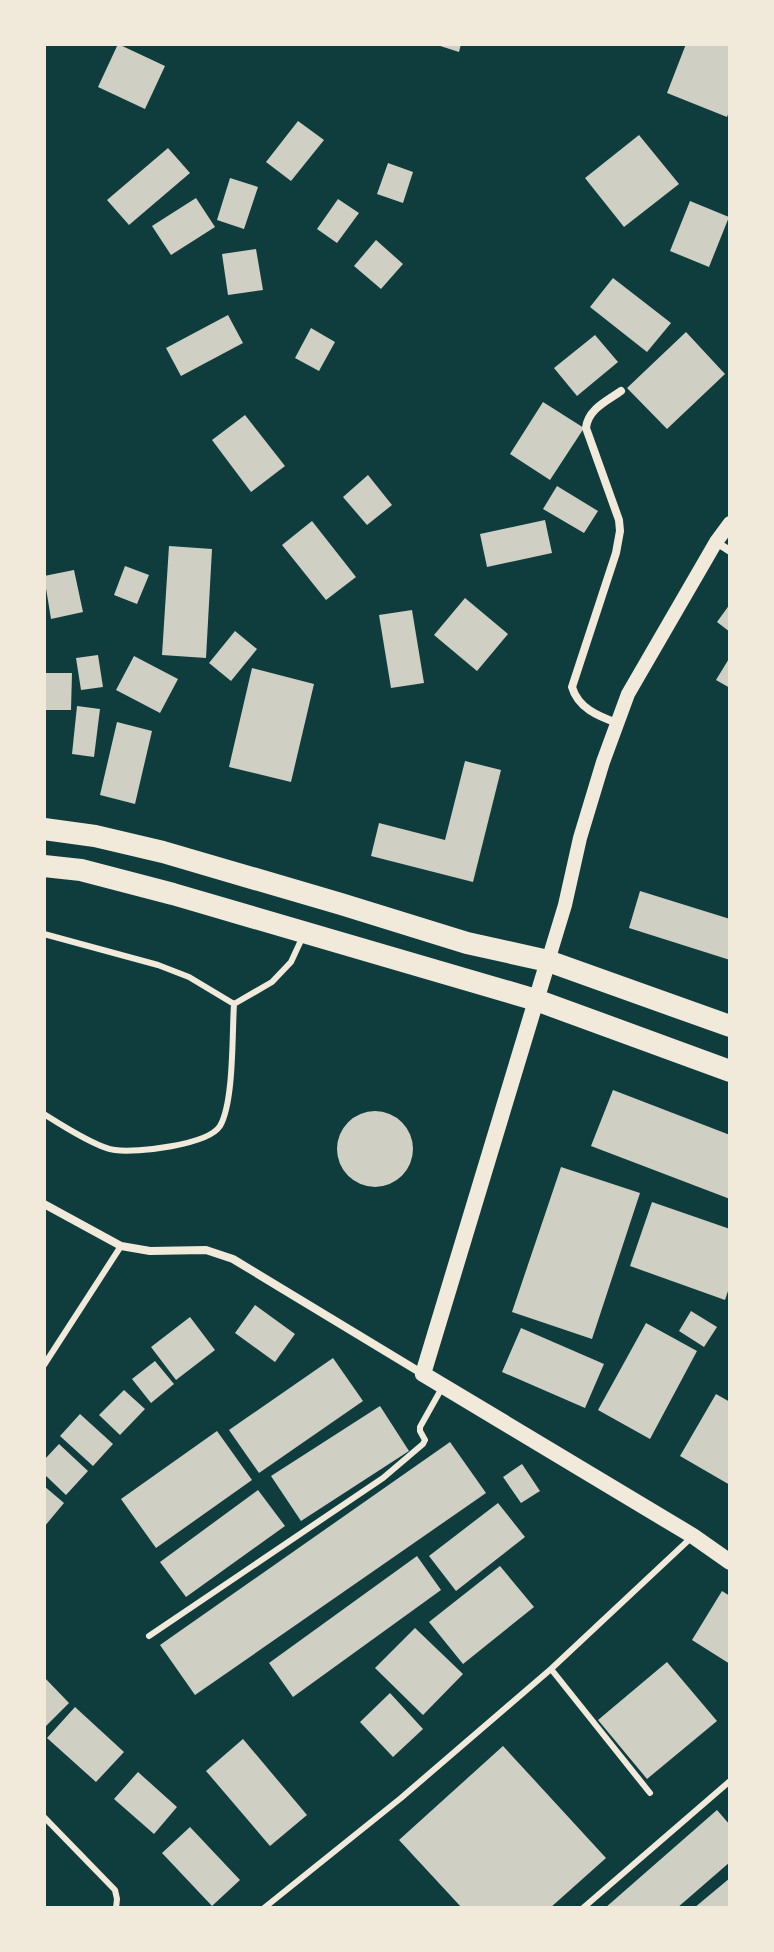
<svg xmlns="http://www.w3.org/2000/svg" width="774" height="1952" font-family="'Titillium Web',sans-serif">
<rect width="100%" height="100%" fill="#0f3d3e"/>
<path fill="#cfcfc3" d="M118 44 165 66 145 109 98 87Z
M434 44H461L459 52Z
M686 44H730V109L727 117 667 93Z
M298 121 324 140 291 181 266 162Z
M639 135 679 184 624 227 585 178Z
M168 148 190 173 129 225 107 200Z
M388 163 413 172 403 203 377 194Z
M230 178 258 187 244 229 217 220Z
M196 198 215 227 171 255 152 226Z
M338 199 359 213 337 243 317 229Z
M690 201 729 217 709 267 670 251Z
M376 240 403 264 381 289 354 266Z
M256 249 263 290 228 295 222 254Z
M613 278 671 323 647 352 590 307Z
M228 315 243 343 181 376 166 348Z
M311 328 335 342 319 371 295 358Z
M686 332 725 374 667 429 627 388Z
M595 335 618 362 577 396 554 368Z
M543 402 584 428 550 480 510 454Z
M245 415 285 466 251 492 212 440Z
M368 475 392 505 367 525 343 497Z
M557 486 598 511 584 533 543 509Z
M545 520 552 553 487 567 480 534Z
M312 521 356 577 326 600 282 545Z
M169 546 212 549 206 658 162 655Z
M125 566 149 575 137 604 114 595Z
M74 570 83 612 51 619 44 576Z
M465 598 508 634 477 671 434 635Z
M730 604V632L717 622Z
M412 610 424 683 391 688 379 615Z
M235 631 257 649 231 681 209 663Z
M98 655 103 687 81 690 76 658Z
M134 656 178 679 160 713 116 690Z
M730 657V688L716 680Z
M252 668 314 684 291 782 229 767Z
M44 673H72L71 710H44Z
M77 706 100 709 94 757 72 754Z
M117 722 152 731 135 804 100 795Z
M465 761 501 770 473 882 371 856 379 823 445 840Z
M640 891 730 919V960L629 928Z
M613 1090 730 1135V1199L591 1146Z
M337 1149a38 38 0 1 1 76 0a38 38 0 1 1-76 0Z
M561 1167 640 1193 592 1339 512 1312Z
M652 1202 730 1229V1285L725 1300 630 1266Z
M255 1305 295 1334 275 1362 235 1333Z
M691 1311 717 1327 704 1347 679 1331Z
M190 1317 215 1350 176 1380 151 1347Z
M646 1323 697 1351 650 1439 598 1410Z
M521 1328 604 1364 585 1408 502 1372Z
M333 1358 363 1401 259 1473 229 1430Z
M155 1361 174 1384 151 1403 132 1379Z
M124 1390 145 1409 120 1435 99 1415Z
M716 1394 730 1402V1485L680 1456Z
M380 1406 409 1451 301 1521 271 1476Z
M80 1414 113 1444 93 1466 60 1436Z
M217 1431 252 1480 156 1548 121 1499Z
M450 1442 486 1493 195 1695 160 1645Z
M59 1444 88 1471 66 1495 44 1474V1460Z
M522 1464 540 1491 521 1503 503 1477Z
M44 1486 64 1503 44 1527Z
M258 1490 285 1526 186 1597 160 1562Z
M498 1503 525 1537 456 1591 429 1556Z
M417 1556 441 1590 293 1697 269 1663Z
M500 1566 534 1607 463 1664 429 1622Z
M722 1591 730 1596V1664L692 1640Z
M415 1628 463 1674 423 1715 375 1668Z
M667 1662 717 1721 647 1779 598 1720Z
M44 1677 69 1703 44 1728Z
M390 1693 423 1729 393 1757 360 1722Z
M75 1707 124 1752 96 1782 47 1738Z
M243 1739 307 1815 270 1846 206 1771Z
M503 1746 606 1858 550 1908H462L399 1840Z
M138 1772 177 1807 154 1834 114 1799Z
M717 1810 730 1825V1862L677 1908H605Z
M190 1827 240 1880 212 1906 162 1853Z
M730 1878V1908H694Z"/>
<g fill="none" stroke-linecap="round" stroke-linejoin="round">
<path stroke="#f1e9da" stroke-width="6" d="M44 934 158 965 189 977 234 1004
M234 1004 272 982 291 962 303 936
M44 1114C60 1124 97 1148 115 1150 137 1153 208 1145 220 1126 234 1102 232 1034 234 1004
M44 1365 121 1246
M149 1636 383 1478 423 1444 425 1440 420 1431V1427L443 1386
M551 1669 650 1793
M44 1817 115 1890 117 1899 116 1908
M264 1908 401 1798 551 1669 693 1536
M583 1908 730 1781"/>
<path stroke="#f1e9da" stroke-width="8" d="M716 542 730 551
M617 723C598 716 578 708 572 687L616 553 620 531 619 520 586 428C588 409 607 401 621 391
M44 1204 121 1246 150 1251 206 1250 233 1259 423 1374"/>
<path stroke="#f1e9da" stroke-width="14" d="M548 961 565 905 580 838 603 762 628 694 716 542 730 523"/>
<path stroke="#f1e9da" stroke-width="16" d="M548 961 423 1374 693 1536 730 1562"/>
<path stroke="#f1e9da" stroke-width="22" d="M44 829 95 836 163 852 341 904 467 943 548 961 730 1026
M44 866 81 870 173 894 536 1000 730 1071"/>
</g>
<rect width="774" height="1952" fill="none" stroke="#f1e9da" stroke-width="92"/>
</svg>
